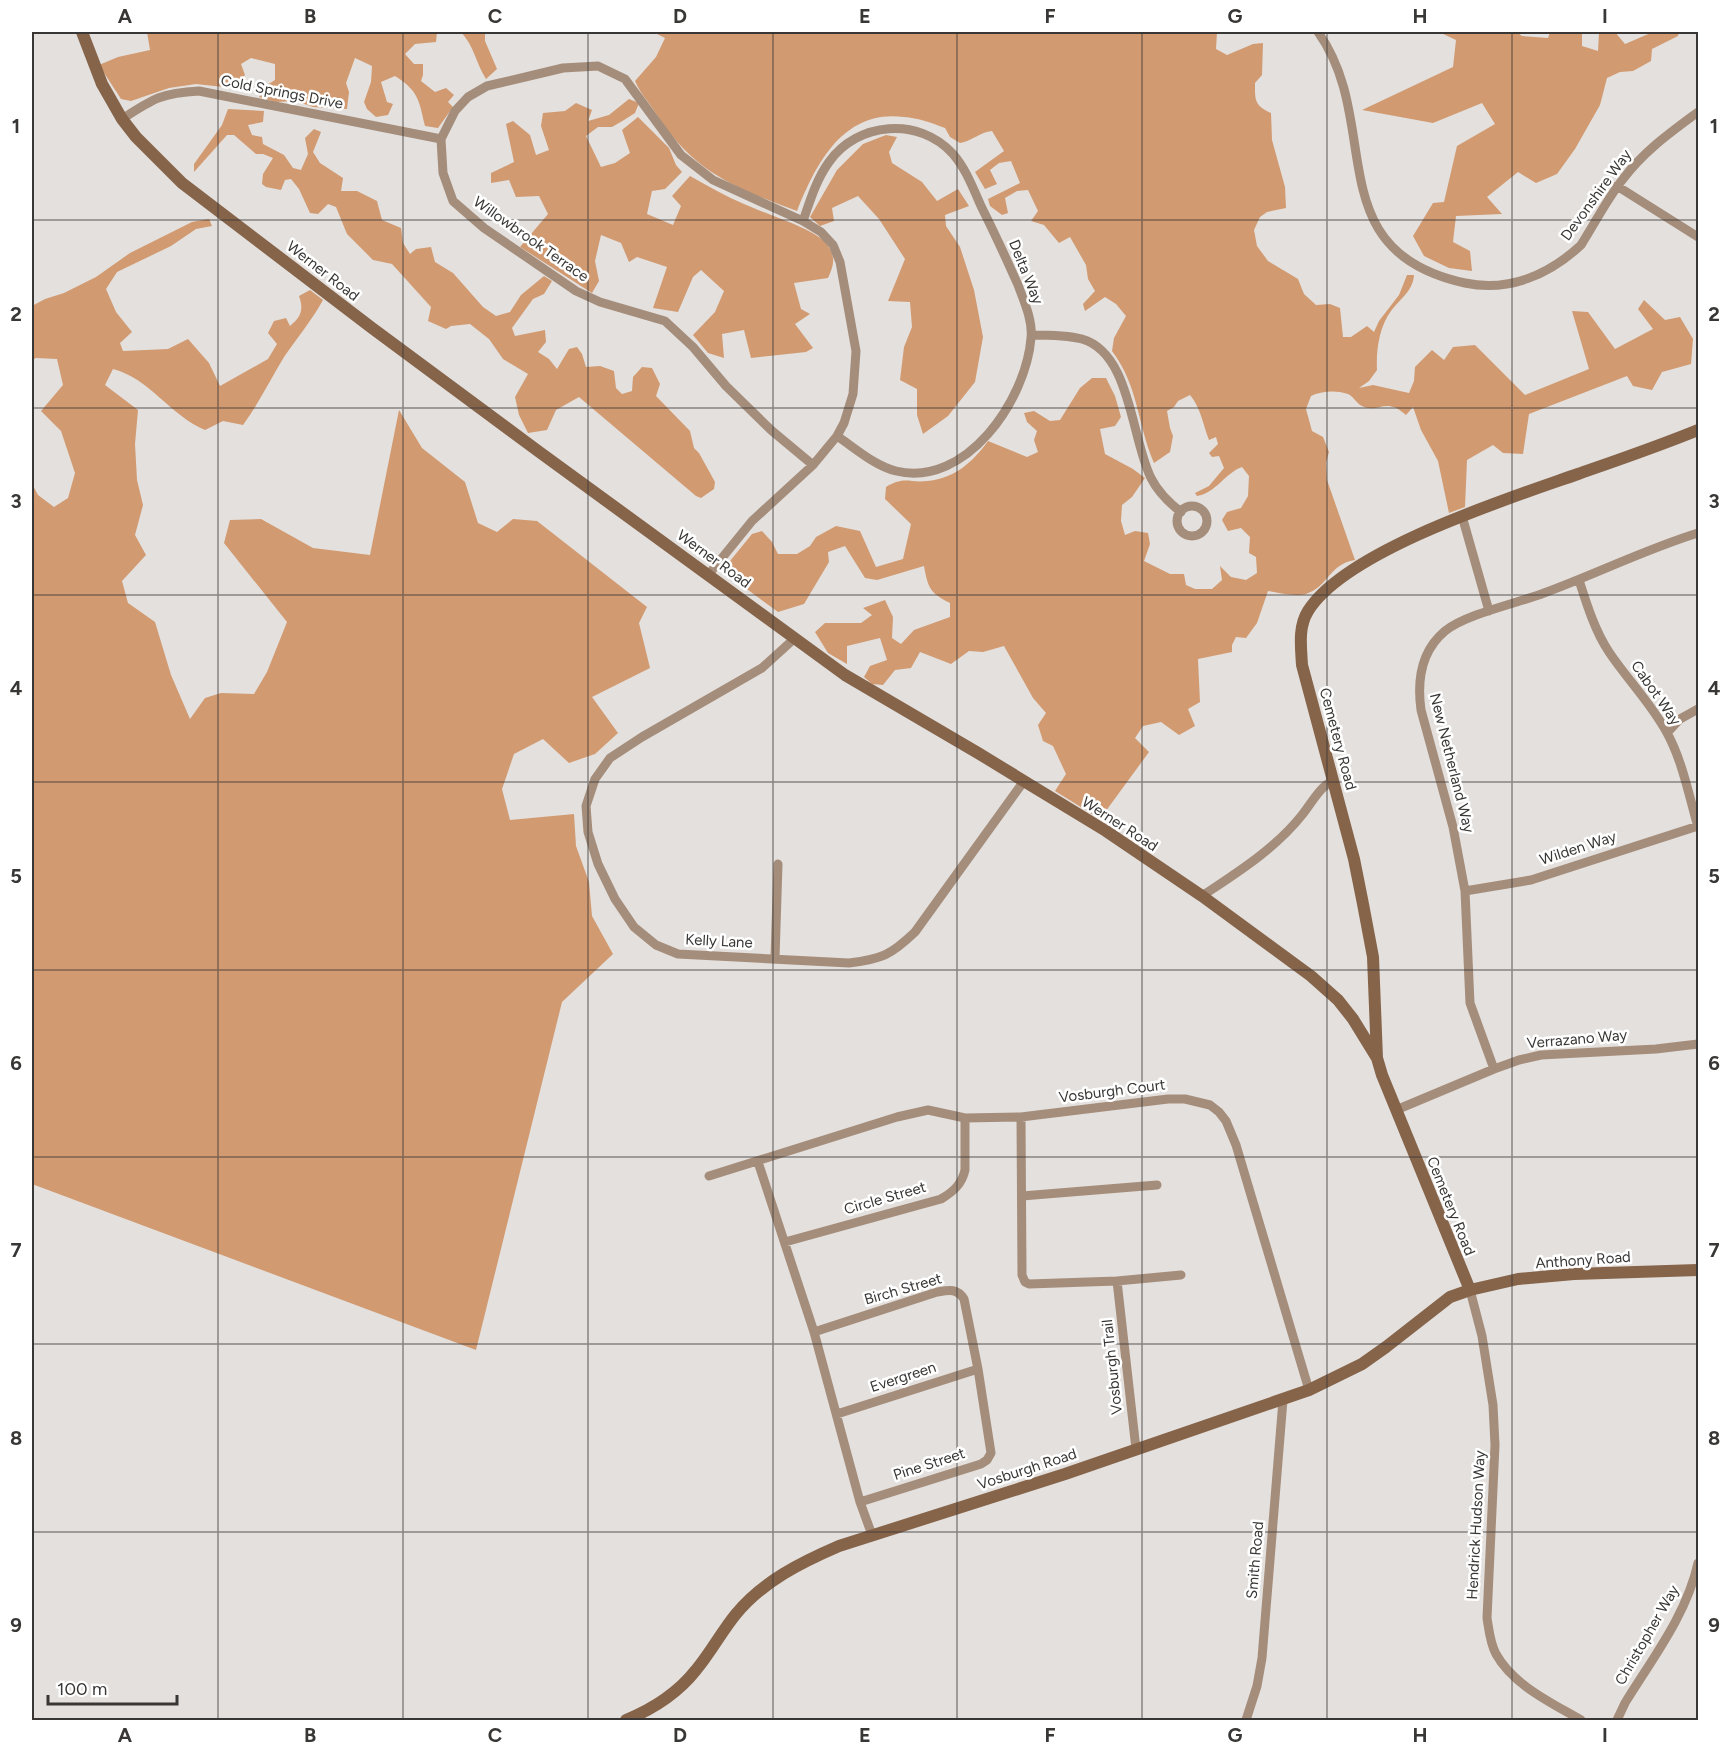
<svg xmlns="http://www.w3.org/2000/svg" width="1730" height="1752" font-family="Figtree,sans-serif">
<rect width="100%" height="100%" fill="#e4e0dd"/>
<path fill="#d19a71" d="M147 32H437L436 42 415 44 405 54 414 64H423V75L421 81 435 92 446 88 454 95 448 102 453 107 438 128 425 126C419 101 419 91 395 76L381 82 387 102 393 104 388 115 376 117 367 109 364 102 371 82 372 66 355 58 346 83 349 92 347 109 313 107 296 101 275 102 259 97 264 87 275 80V64L251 58 241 64 245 75 233 88 196 84 169 88 131 101 121 99 99 65 118 57 150 50Z
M461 32H485V41L497 69 486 79C476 63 474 46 461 32Z
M653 32H1217L1216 49 1227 55 1253 44 1263 43 1262 75 1255 83C1255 100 1254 105 1271 113L1272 140 1285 187 1286 208 1267 212 1260 217 1254 230 1257 246 1268 261 1298 279 1304 294 1316 305 1330 304 1340 308 1343 337H1351L1367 326 1374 332 1379 321 1399 295 1407 275H1414C1413 291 1400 299 1391 311 1379 327 1376 351 1377 370L1369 381 1359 388 1373 385 1409 393 1414 381 1415 367 1432 350 1444 360 1453 347 1475 345 1525 395 1589 369 1572 311 1588 312 1615 349 1653 329 1638 309 1644 300 1665 320 1680 317 1693 339 1691 364 1662 372 1652 390 1633 386 1627 376 1529 414 1523 454 1503 453 1493 445 1467 460 1465 507 1449 513 1438 461 1421 430 1413 407 1406 415C1386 396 1378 414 1362 406 1357 404 1354 397 1348 394 1336 390 1321 391 1311 396L1306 409 1312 431 1323 437 1329 452 1326 463 1327 480 1355 560C1329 564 1329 586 1306 594 1295 597 1279 593 1268 591L1257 623 1246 638 1236 637 1232 645V652L1198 659 1200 702 1188 709 1195 726 1179 735 1161 722 1143 726 1135 738 1149 752 1100 819 1055 791 1066 774 1053 746 1043 741 1038 725 1046 713 1033 698 1004 646 983 652 969 651 951 664 920 652 911 668 895 670 883 685 872 684 864 677 870 666 887 660 880 638 847 646V664L828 653 815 632 825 623H861L872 615 863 608 885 600 893 617 892 638 901 644 914 630 950 617V603C930 593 928 588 924 566L877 580 865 578 845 546 828 552 829 562 804 604 778 612 728 575 730 561 752 534 762 531 772 542 778 554H797L810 546 816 537 836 526 860 531 876 567 903 559 911 524 885 499 886 487C905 476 908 483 927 481 954 479 973 462 988 441L1027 457 1038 452 1034 440 1037 431 1027 422 1024 413 1034 411 1050 421 1060 420 1080 388 1092 378H1106L1115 396 1121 417 1115 426 1100 429 1105 454 1133 469 1145 478 1132 497 1122 505 1121 521 1125 535 1135 531 1148 533 1150 544 1144 561 1170 574H1184L1186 585 1195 589H1212L1222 580 1220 566 1231 577 1246 580 1257 573 1256 557 1249 553 1250 537 1241 528 1228 531 1222 520 1227 512 1241 508 1248 496 1249 476 1242 467C1225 473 1216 493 1197 496L1195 493 1209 486 1224 468 1219 456 1212 457 1209 453 1218 444 1216 437 1209 440C1203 425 1201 408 1190 395L1178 401 1174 407 1167 411 1170 428 1173 436 1170 452 1154 463C1137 424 1139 387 1112 351L1114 338 1126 316 1116 304 1105 297 1085 311 1083 304 1095 291 1088 279 1086 265 1070 237 1059 243 1044 225 1031 221 1038 211 1028 190 1017 191 1005 198 1008 213 1002 215 990 206 988 199 1020 183 1011 161 999 163 990 170 997 184 985 189 975 172 1004 151 992 131C980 132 972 141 960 143L950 137 945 128C932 123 918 118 904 117 843 109 816 164 797 211 733 187 693 172 655 112 648 101 640 93 635 81L656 57 665 38Z
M1439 32H1517L1522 36 1548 38 1550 32H1582V46L1598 51 1599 32H1615L1625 44 1653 32H1679L1678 36 1652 49 1651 61 1633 71 1620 72 1607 78 1600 105 1575 149 1557 174 1536 183 1518 172 1487 197 1502 214 1456 216 1453 242 1470 251 1472 271 1449 268 1424 256 1413 236 1433 203 1444 202 1457 146 1495 124 1482 103 1433 123 1362 110 1453 67 1456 40Z
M629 99 639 103 635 113 624 120 612 127H598L586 136 601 167 615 163 630 153 622 130 638 117 669 148 676 165 682 172 665 189 652 191 647 214 673 225 681 206 672 196 690 176C708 186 725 196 744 204 763 213 810 227 824 241 836 255 835 263 828 278L794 283 801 309 810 314 795 324 813 348 806 352 751 358 744 330 722 334 724 358 708 353 693 335 715 312 724 291 701 270 693 277 678 312 653 308 667 267 637 257 629 262 621 243 601 235 595 261 599 281 592 293 520 247 548 214 539 196 516 197 509 180 491 183V173L514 162 506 124 513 121 530 135 536 155 549 150 541 126 543 113 565 111 576 103 592 110 588 121 609 115Z
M228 109 264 111 263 122 248 125 252 135 262 137 263 144 284 155 293 168 301 170 308 154 305 138 314 129 321 132 313 152 320 163 343 178 341 191H357L377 201 382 220 401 228 403 243 410 254 416 249 431 247 435 262 453 273 483 307 496 316 510 312 521 295 544 276 552 281 544 294 533 299 512 328 515 336 545 330 546 342 538 352 549 359 557 369 569 349 577 347 582 354 586 367 600 366 614 371 616 388 622 394 632 391 633 377 642 367 652 368 660 384 656 396 690 431 694 448 699 453 715 482 714 489 701 498 696 496 579 397 556 410 547 430 528 433 519 415 515 397 528 374 503 359 489 339 470 324 451 326 446 329 428 321 431 307 392 264 373 260 347 234 336 207 328 204 318 214 310 213 299 189 291 179 285 180 281 190 266 187 262 184 263 174 273 158 263 154H256L234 135H227L194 172V164L222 125Z
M886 135 897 137 889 152 892 163 922 182 937 201 958 189 969 206 945 215 946 226 960 247 974 290 983 337 975 382 948 416 923 434 917 415V389L900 380 904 347 912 327 910 302 888 301 905 259 879 219 858 196 832 208 834 221 820 226 810 217 837 170 863 144Z
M209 219 212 226 196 229 171 246 117 272 106 289 116 312 132 332 120 343 123 351 168 349 188 339 209 363 220 386 268 359 277 344 268 333 274 321 286 318 290 326C301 317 304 310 299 296L310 290 323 300C312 320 297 338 284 357 270 380 259 403 243 425L223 421 205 430C171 416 149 378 113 369L105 385 138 410 135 444 137 480 143 505 135 535 146 555 122 581 128 603 155 622 171 675 190 719 205 698 221 693 254 694 267 672 287 622 224 543 230 520 261 519 313 548 370 555 399 410 422 448 465 482 478 523 497 532 513 519 537 521 647 607 639 623 650 668 592 697 618 733 595 754 569 763 543 739 514 754 502 789 510 820 574 814 576 846 589 882 592 916 613 954 562 1002 476 1350 32 1184V484L38 495 54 507 68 498 75 473 61 431 41 411 63 385 57 359 36 358 32 360V306L45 299 64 293 96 277 130 253 192 222Z"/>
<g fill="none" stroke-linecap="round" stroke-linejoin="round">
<path stroke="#a58d7b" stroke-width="9" d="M1318 32C1384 124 1317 251 1465 283 1509 292 1549 275 1581 245 1595 223 1607 199 1623 179 1644 151 1671 132 1698 112
M122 119C153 99 161 93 199 91L441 139
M1617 186 1698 237
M803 221C810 201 816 180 829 162 857 122 919 116 953 154 966 169 973 188 981 206 994 232 1006 258 1018 285 1024 301 1033 321 1031 338 1026 400 966 488 896 471 875 466 855 448 837 436
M1032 335C1048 335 1066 335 1082 339 1131 353 1131 438 1151 478 1158 492 1168 502 1181 512
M1177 521a15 15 0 1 1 30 0a15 15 0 1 1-30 0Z
M1462 516 1489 611
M709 574 752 521 813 465 837 436 844 423 853 394 856 351 840 262 833 245 821 232 803 221 713 180 681 155 625 79 598 66 563 68 487 86 468 97 455 111 441 139 443 173 453 201 484 228 576 291 600 302 665 321 693 347 726 386 771 430 813 465
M1579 580C1587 605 1595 631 1609 652 1627 679 1650 702 1666 731 1682 759 1689 796 1698 827
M795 638 762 668 642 737 610 758 595 779 586 806 588 832 598 864 615 899 634 927 656 945 678 954 849 963C882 959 891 955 915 932L1024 781
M1667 733 1680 719 1698 709
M1465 891 1531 880 1698 826
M1202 896C1238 872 1275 849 1302 815 1311 804 1320 786 1333 781
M775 958 778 864
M1494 1069 1470 1003 1465 891 1453 827 1421 710C1417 681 1421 651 1445 631 1466 614 1518 603 1544 593 1596 574 1646 549 1698 533
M1396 1110 1494 1069 1519 1060 1541 1055 1656 1049 1698 1044
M1021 1117 1022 1275 1025 1282 1029 1284 1117 1281 1181 1275
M758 1162 814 1332 860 1502 872 1535
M709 1176 897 1117 928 1110 965 1118 1021 1117 1168 1099H1185L1210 1105 1219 1112 1226 1121 1236 1145 1309 1390
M1022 1196 1157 1185
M785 1242 941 1199C953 1192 962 1184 965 1170V1118
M1117 1281 1136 1449
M1470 1290 1482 1336 1493 1405 1495 1445 1487 1618C1489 1630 1490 1643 1496 1654 1513 1685 1552 1703 1581 1720
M814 1332 937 1292C949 1290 957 1288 964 1299L978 1369 991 1453 987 1460 981 1464 860 1502
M837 1414 978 1369
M1246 1720 1257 1686 1262 1658 1283 1400
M1617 1720 1625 1703C1652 1659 1687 1614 1698 1563"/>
<path stroke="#86644a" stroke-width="12" d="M82 32 102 84 122 119 136 137 182 183 372 328 538 451 845 675 978 753 1106 831 1202 896 1311 976 1338 1000 1353 1019 1377 1058
M1470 1290 1382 1075 1377 1058 1373 957 1363 904 1354 859 1302 665C1301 647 1298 627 1308 611 1346 550 1510 498 1578 474 1618 460 1659 446 1698 430
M626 1720C653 1709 677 1694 696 1670 711 1652 722 1631 736 1614 763 1581 802 1562 839 1546L1065 1474 1309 1390 1362 1364 1386 1347 1450 1297 1470 1290 1518 1279 1574 1274 1698 1270"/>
</g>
<path fill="none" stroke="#383736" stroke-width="1.5" stroke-opacity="0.55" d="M218 32V1720M403 32V1720M588 32V1720M773 32V1720M957 32V1720M1142 32V1720M1327 32V1720M1512 32V1720M32 220H1698M32 408H1698M32 595H1698M32 782H1698M32 970H1698M32 1157H1698M32 1344H1698M32 1532H1698"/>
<g text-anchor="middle" stroke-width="5" stroke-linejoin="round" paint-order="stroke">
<g font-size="15" fill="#383736" stroke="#fff">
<text transform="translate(282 92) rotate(11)" y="5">Cold Springs Drive</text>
<text transform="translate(1596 195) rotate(-54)" y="5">Devonshire Way</text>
<text transform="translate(531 239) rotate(35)" y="5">Willowbrook Terrace</text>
<text transform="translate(323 271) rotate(38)" y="5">Werner Road</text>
<text transform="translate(1026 272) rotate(68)" y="5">Delta Way</text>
<text transform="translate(714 559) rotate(36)" y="5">Werner Road</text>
<text transform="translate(1656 693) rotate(55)" y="5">Cabot Way</text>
<text transform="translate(1338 739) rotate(75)" y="5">Cemetery Road</text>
<text transform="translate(1452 763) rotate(76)" y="5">New Netherland Way</text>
<text transform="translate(1120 824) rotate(33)" y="5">Werner Road</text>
<text transform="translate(1578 848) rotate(-18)" y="5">Wilden Way</text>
<text transform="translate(719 941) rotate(3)" y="5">Kelly Lane</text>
<text transform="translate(1577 1039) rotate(-5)" y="5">Verrazano Way</text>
<text transform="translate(1112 1091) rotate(-7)" y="5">Vosburgh Court</text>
<text transform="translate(885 1198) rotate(-16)" y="5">Circle Street</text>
<text transform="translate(1451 1206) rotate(68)" y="5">Cemetery Road</text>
<text transform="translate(1583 1260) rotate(-4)" y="5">Anthony Road</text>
<text transform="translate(903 1289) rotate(-16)" y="5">Birch Street</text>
<text transform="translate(1112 1367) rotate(-96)" y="5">Vosburgh Trail</text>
<text transform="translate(903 1377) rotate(-18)" y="5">Evergreen</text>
<text transform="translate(929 1464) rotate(-18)" y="5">Pine Street</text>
<text transform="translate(1027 1469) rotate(-18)" y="5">Vosburgh Road</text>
<text transform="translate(1476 1525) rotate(-87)" y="5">Hendrick Hudson Way</text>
<text transform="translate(1255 1560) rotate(-85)" y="5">Smith Road</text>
<text transform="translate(1647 1635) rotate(-60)" y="5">Christopher Way</text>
</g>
</g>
<rect width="1730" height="1752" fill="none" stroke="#ffffff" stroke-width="66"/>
<path d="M48 1695v9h129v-9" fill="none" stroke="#383736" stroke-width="3"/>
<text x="57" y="1695" font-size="18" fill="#383736" stroke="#ffffff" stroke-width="4.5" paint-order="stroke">100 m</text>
<rect x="33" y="33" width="1664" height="1686" fill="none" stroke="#383736" stroke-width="2"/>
<g font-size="20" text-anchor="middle" font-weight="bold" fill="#383736">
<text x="125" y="23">A</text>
<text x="310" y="23">B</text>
<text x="495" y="23">C</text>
<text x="680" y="23">D</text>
<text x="865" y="23">E</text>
<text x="1050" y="23">F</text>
<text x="1235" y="23">G</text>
<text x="1420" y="23">H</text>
<text x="1605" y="23">I</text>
<text x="16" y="133">1</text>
<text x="1714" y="133">1</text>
<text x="16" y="321">2</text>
<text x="1714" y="321">2</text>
<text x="16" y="508">3</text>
<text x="1714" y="508">3</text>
<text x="16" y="695">4</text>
<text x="1714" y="695">4</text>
<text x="16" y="883">5</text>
<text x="1714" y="883">5</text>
<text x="16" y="1070">6</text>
<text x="1714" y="1070">6</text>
<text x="16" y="1257">7</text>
<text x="1714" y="1257">7</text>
<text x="16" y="1445">8</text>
<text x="1714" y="1445">8</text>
<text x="16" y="1632">9</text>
<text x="1714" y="1632">9</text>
<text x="125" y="1742">A</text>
<text x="310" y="1742">B</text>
<text x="495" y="1742">C</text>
<text x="680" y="1742">D</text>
<text x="865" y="1742">E</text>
<text x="1050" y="1742">F</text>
<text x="1235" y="1742">G</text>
<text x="1420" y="1742">H</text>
<text x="1605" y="1742">I</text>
</g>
</svg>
